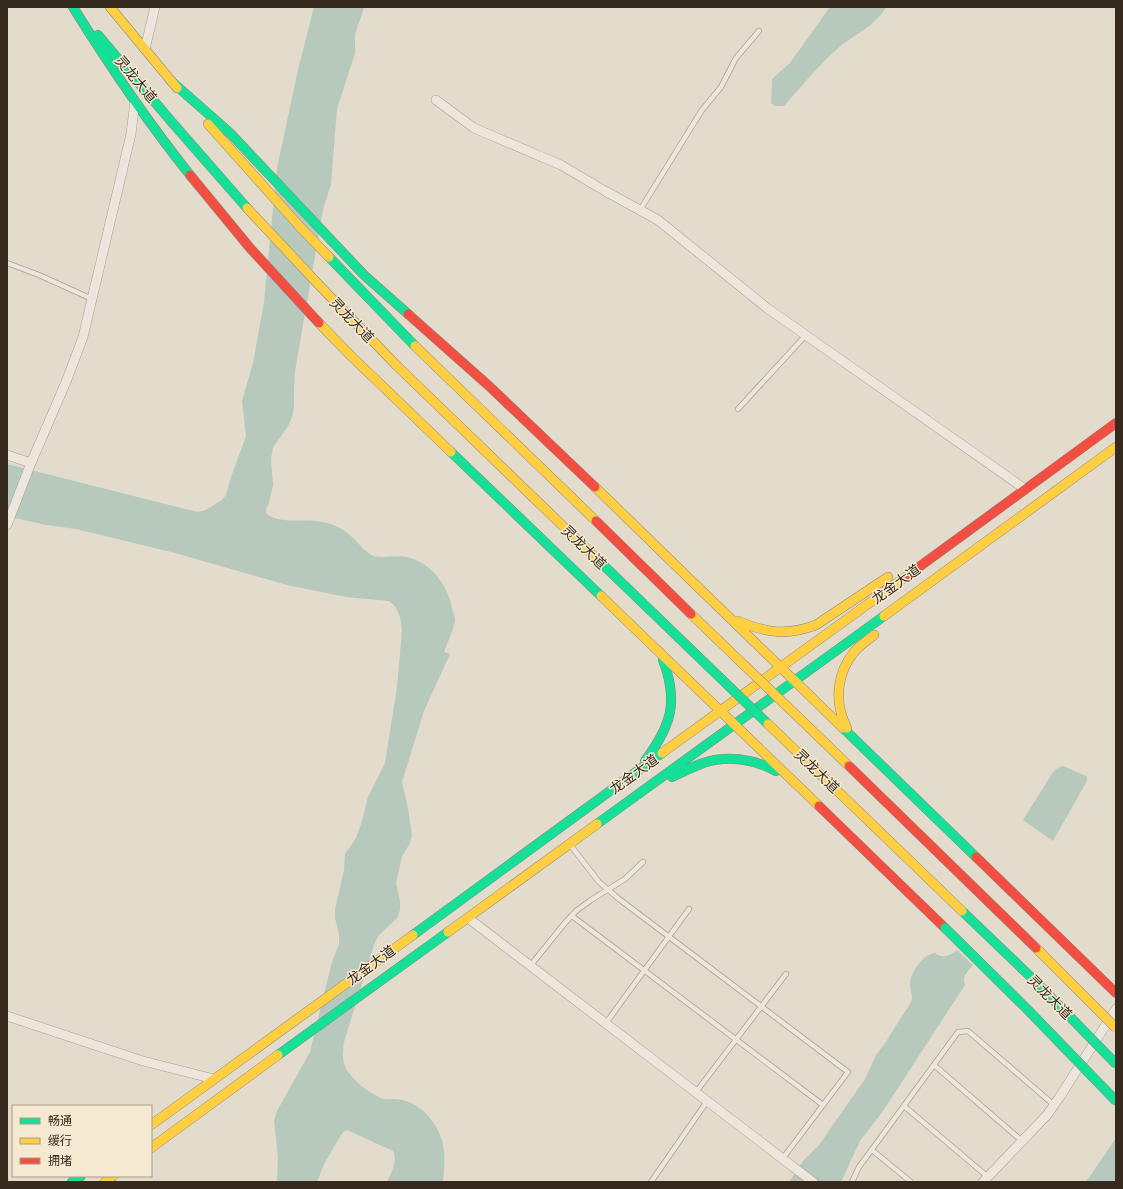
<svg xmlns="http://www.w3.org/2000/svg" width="1123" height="1189" font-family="Lora,'Noto Sans SC',serif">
<rect width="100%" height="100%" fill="#e3dccc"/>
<path fill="#b7c8bd" d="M314 7H364V8L355 34V53L337 109 331 184 323 210 295 371 294 389V408L292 417 288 426 273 448 271 458 273 485 269 503 266 509V513C277 525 306 518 322 522 334 524 344 529 353 538 360 544 365 553 374 556 385 559 398 554 410 558 434 565 449 588 453 612 454 614 455 618 455 621 454 628 447 644 444 652L450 654 424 711 402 782 408 808 412 836 409 845 402 856 396 883 400 901V910L397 918 378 936 374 945 344 1042C343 1050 342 1059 345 1066 350 1079 371 1095 384 1099 390 1100 396 1098 402 1100 424 1104 443 1130 444 1151 445 1161 444 1172 443 1182H387C391 1173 398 1161 393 1151L347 1130 343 1132 324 1164 317 1182H277L278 1157 274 1120 277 1111 310 1052 332 962 339 944V935L335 918V909L344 870 345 854 356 838 362 821 368 797 385 763 397 687 402 630 400 617 396 608 393 604 389 601 346 597 287 585 175 553 76 529 46 525 15 518H7V464L197 512 206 510 222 500 226 495 231 477 245 439 246 435 242 401 253 363 264 302 277 168 298 70Z
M830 7H886C876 26 853 35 837 49 818 66 801 87 784 106H775L771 103 772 79 790 63Z
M1063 766 1084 775 1087 777V781L1053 841 1023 820 1053 772 1056 769Z
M957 950 973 965C967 972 962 976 965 985L883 1111 860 1141 841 1182H789L803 1161 819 1145 851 1099 865 1079 876 1055 885 1043 911 1002C914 996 909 990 910 983 911 972 923 954 935 953L938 955C945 958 951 955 957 950Z
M1116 1138V1182H1086Z"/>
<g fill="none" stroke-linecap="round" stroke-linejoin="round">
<g stroke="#a8a195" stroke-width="6">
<path id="lane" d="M640 210 702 110 721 87 736 58 759 31
M7 263 39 275 92 299
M738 409 806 335
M571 846 599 882 619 899 848 1072 783 1158
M572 916 823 1105
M531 965 564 924 576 911 591 900 625 879 643 862
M606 1023 689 909
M934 1065 1022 1141
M696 1092 786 974
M904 1106 988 1177
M872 1150 911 1182
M651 1182 708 1100
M852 1182 859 1167 958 1032 968 1031 1054 1105"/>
</g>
<g stroke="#a8a195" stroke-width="10">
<path id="street" d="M145 49 155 7
M436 100 474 128 561 165 605 191 658 220 767 308 1025 489
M7 455 31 463
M7 525 31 463 66 382 83 337 131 134 135 101
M468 918 813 1182
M7 1016 143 1061 214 1079
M983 1182 1047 1115 1059 1098 1116 1009"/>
</g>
<g stroke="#8e867c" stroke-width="10">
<path id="fast" d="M73 7C109 65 147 121 190 175
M98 35 170 120 247 208
M171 81 230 133 364 275 408 314
M329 257 415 346
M451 452 601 596
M843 728 976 857
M645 761C671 726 679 702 663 660
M672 777C682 772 693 767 703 763 728 755 754 759 776 771
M597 824 884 616
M413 935 662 753
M278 1055 448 932
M72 1182 81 1176"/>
</g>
<g stroke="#8e867c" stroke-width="10">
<path id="slow" d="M110 7 177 88
M208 124 301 228 329 257
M247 208 319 285 396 365
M319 323 349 354 451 452
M595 487 843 728
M601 596 819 806
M884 616 1116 447
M738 621C767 633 786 636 816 625L888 577
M847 728C834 703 836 673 855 651 860 645 868 640 874 635
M662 753 908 575
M448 932 597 824
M151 1125 413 935
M151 1148 278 1055
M105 1182 113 1176"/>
</g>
<g stroke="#8e867c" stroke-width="10">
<path id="jam" d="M190 175 250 248 319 323
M408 314 489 386 595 487
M908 575 1116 423
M819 806 945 928
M976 857 1116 993"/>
</g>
<use href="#lane" stroke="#ece6dd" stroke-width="4.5"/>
<use href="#street" stroke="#ece6dd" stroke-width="9"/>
<use href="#fast" stroke="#16e098" stroke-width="9"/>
<use href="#slow" stroke="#ffcf43" stroke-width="9"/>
<use href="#jam" stroke="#f24e42" stroke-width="9"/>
<g stroke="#8e867c" stroke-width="10" stroke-linecap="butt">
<path id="fast-bridge" d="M594 556 768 724
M962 911 1033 979 1116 1064
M945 928 1028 1010 1116 1101"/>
</g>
<g stroke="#8e867c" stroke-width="10" stroke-linecap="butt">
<path id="slow-bridge" d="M415 346 596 521
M396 365 594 556
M691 614 849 766
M768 724 962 911
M1036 948 1116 1028"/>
</g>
<g stroke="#8e867c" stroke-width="10" stroke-linecap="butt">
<path id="jam-bridge" d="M596 521 691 614
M849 766 1036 948"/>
</g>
<use href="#fast-bridge" stroke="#16e098" stroke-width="9"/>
<use href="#slow-bridge" stroke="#ffcf43" stroke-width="9"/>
<use href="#jam-bridge" stroke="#f24e42" stroke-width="9"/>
</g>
<g text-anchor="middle" stroke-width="3" stroke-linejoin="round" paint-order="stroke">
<g font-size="14" fill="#36291d" stroke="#f5e9d1">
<text transform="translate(136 79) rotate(50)" y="5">灵龙大道</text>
<text transform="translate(352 320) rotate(46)" y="5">灵龙大道</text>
<text transform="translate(584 547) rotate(44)" y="5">灵龙大道</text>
<text transform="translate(896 584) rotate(-36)" y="5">龙金大道</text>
<text transform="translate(817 771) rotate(44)" y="5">灵龙大道</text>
<text transform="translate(634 774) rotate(-36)" y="5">龙金大道</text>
<text transform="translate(371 965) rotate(-36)" y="5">龙金大道</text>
<text transform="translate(1050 997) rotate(45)" y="5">灵龙大道</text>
</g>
</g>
<rect width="1123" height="1189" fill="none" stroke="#36291d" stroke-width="16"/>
<rect x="12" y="1105" width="140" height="72" fill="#f5e9d1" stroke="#a99c89"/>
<rect x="20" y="1118" width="20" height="6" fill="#16e098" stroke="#a99c89"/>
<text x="48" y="1125" font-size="12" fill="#36291d">畅通</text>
<rect x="20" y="1138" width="20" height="6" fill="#ffcf43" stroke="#a99c89"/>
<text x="48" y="1145" font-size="12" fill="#36291d">缓行</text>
<rect x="20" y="1158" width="20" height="6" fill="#f24e42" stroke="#a99c89"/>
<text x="48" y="1165" font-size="12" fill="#36291d">拥堵</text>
</svg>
